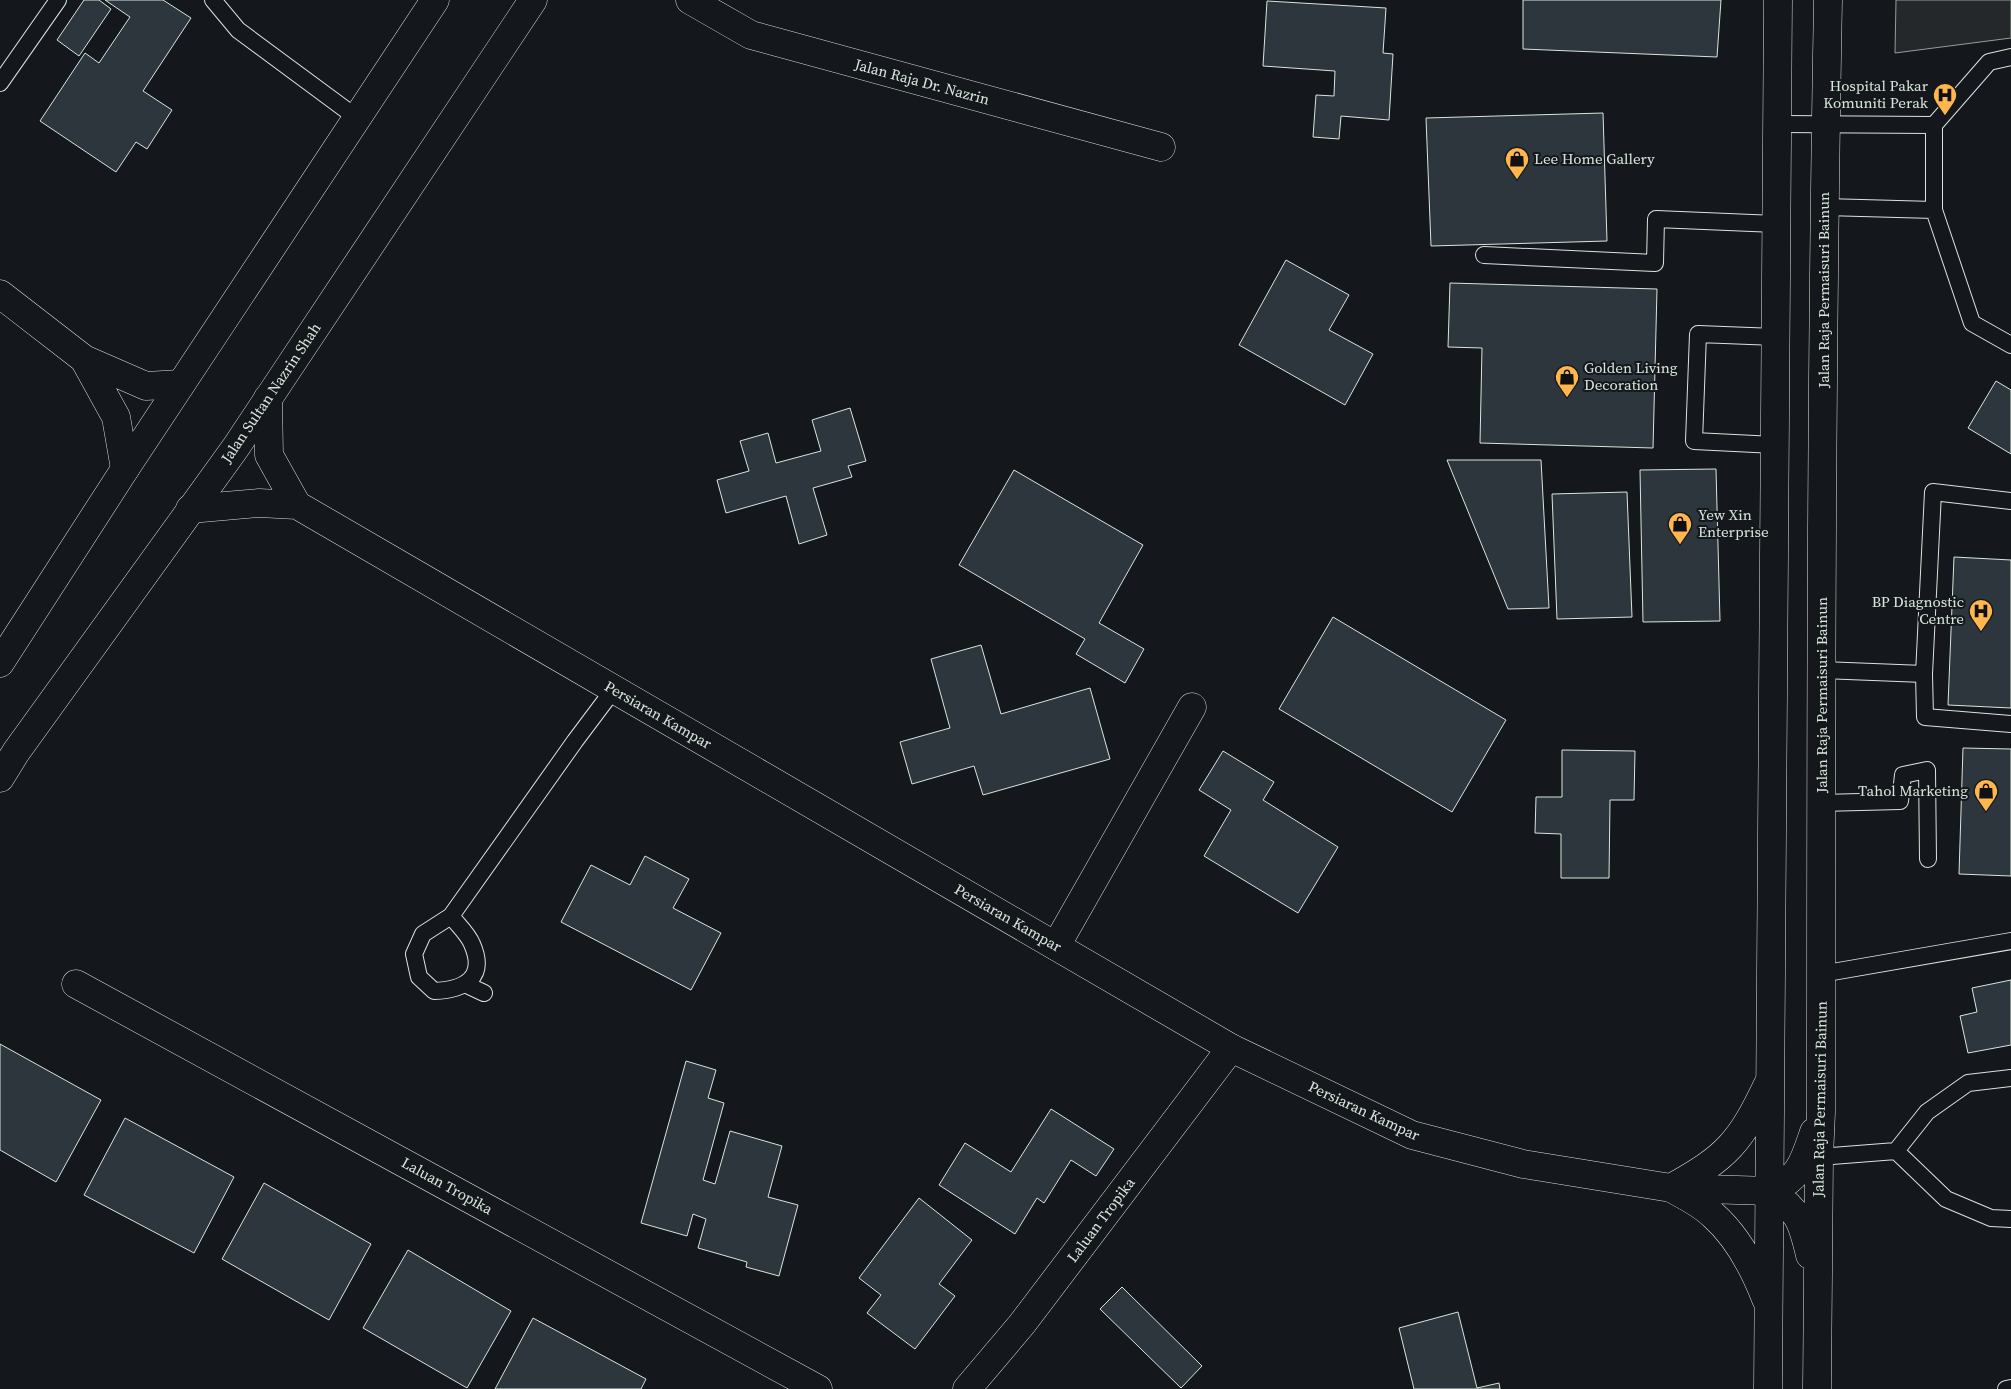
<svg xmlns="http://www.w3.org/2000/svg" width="2011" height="1389" font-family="'Source Serif 4',serif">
<rect width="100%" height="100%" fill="#14181c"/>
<path fill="#24282b" stroke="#939e99" d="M1896 0H2011V38L1895 53Z"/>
<path fill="#2c363c" stroke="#d8e6dc" d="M84 0H99L111 9 79 56 57 40Z
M105 0H163L191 18 143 91 172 110 147 149 136 142 116 172 40 121 85 53 99 63 130 17Z
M1523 0H1721L1717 57 1523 49Z
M1267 1 1386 8 1383 53 1393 54 1389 120 1341 116 1339 139 1313 137 1316 95 1334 96 1335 71 1263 66Z
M1603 113 1607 241 1431 246 1426 118Z
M1286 260 1349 295 1329 330 1373 354 1345 405 1239 345Z
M1450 283 1657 289 1653 448 1480 443 1482 348 1448 347Z
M1996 381 2011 390V454L1968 428Z
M850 408 866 461 848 466 852 477 813 488 827 535 799 544 786 496 726 513 717 480 749 471 740 441 768 433 776 463 821 451 812 420Z
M1447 460H1541L1549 608 1508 609Z
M1716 469 1720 621 1643 622 1640 470Z
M1014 470 1143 545 1099 623 1144 649 1125 683 1076 654 1085 639 959 565Z
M1627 492 1632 617 1557 619 1552 494Z
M1954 557 2011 560V708L1948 705Z
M1333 617 1506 720 1452 812 1279 709Z
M981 645 1001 714 1090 688 1110 759 983 795 974 766 912 784 900 742 950 728 931 659Z
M1963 748 2011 749V876L1959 874Z
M1562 750 1635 751 1634 800H1610L1609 878H1561V834L1535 833 1536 797H1562Z
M1223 751 1274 782 1263 800 1338 847 1298 913 1204 856 1231 810 1199 790Z
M645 856 689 879 673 908 721 933 691 990 561 922 591 865 630 885Z
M2011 980V1045L1968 1053 1960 1016 1977 1012 1972 988Z
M0 1044 101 1100 56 1182 0 1150Z
M686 1061 716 1070 708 1098 724 1103 703 1180 715 1184 730 1131 782 1146 768 1197 798 1205 779 1276 746 1267 747 1262 698 1248 706 1219 693 1214 687 1236 641 1223Z
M1051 1109 1114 1149 1096 1176 1071 1160 1044 1203 1037 1198 1015 1234 939 1185 965 1143 1011 1172Z
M125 1118 234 1177 194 1253 84 1195Z
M264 1183 371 1244 329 1320 222 1259Z
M919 1198 972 1240 939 1284 955 1296 915 1349 867 1313 881 1295 859 1278Z
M408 1250 511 1311 467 1388 363 1328Z
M1122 1287 1202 1366 1181 1388 1100 1309Z
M1458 1312 1477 1388 1499 1383 1500 1389H1414L1399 1328Z
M533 1318 646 1379 641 1389H495Z"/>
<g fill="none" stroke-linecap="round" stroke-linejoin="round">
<g stroke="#d8e6dc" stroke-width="18">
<path id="lane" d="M213 0 238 30 357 118
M2011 57 1989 62 1934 125V210L1972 323 2011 345
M0 83 58 0
M1777 124 1934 125
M1825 207 1934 210
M1484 255 1655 263 1656 219 1776 224
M1775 445 1694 441 1698 334 1776 337
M1822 670 1924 674 1933 492 2011 501
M1924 674 1925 717 2011 724
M1821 803 1900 801 1903 775 1927 770 1928 859
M451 916C458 925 468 934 472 944 487 978 464 990 434 991L419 977 414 954 423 934 451 916 575 741 614 689
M1821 974 2011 941
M467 985 484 993
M1896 1151 1927 1112 1968 1083 2011 1078
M1819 1157 1896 1151 1946 1199 1991 1218 2011 1219
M2006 1389 2011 1388"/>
</g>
<g stroke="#d8e6dc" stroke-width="29">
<path id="street" d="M690 0 751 35 1161 147
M1056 946 1192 707
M76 984 818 1389
M967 1389 1022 1324 1231 1048"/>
</g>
<g stroke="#d8e6dc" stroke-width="29">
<path id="secondary" d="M0 294 84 359 146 386 181 384
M84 359 116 417 125 469
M268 398 269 455 297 505
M190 509 259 503 297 505 1231 1048 1412 1135 1523 1164 1671 1188 1770 1191"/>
</g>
<g stroke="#d8e6dc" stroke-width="29">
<path id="primary" d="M1671 1188C1685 1196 1701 1203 1713 1215 1738 1237 1754 1268 1766 1299
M1671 1188C1727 1157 1740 1143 1768 1084
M1770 1191C1799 1211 1802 1221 1810 1255
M1770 1191C1800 1179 1804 1161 1814 1132
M1768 1389 1778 0
M1817 1389 1819 1157 1821 1112C1821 741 1821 370 1828 0"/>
</g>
<g stroke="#d8e6dc" stroke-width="29">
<path id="highway" d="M0 663 125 469 435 0
M0 778 16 752 236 447 533 0"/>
</g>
<use href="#lane" stroke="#14181c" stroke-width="16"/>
<use href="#street" stroke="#14181c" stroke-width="28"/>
<use href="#secondary" stroke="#14181c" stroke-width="28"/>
<use href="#primary" stroke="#14181c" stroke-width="28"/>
<use href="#highway" stroke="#14181c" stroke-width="28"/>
</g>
<defs>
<g id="hospital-pin" transform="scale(1.25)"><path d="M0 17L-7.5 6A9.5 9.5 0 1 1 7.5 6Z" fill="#ffb74d" stroke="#14181c"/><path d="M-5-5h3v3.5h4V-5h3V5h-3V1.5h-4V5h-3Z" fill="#111"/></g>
<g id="shop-pin" transform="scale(1.25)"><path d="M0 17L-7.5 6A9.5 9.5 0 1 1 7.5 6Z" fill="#ffb74d" stroke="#14181c"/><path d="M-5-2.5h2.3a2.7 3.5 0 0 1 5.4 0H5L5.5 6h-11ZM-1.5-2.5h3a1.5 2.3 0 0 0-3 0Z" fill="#111"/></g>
</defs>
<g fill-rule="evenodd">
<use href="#hospital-pin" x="1945" y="95"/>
<use href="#shop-pin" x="1517" y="159"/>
<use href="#shop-pin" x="1567" y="377"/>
<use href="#shop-pin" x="1680" y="524"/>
<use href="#hospital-pin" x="1981" y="611"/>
<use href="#shop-pin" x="1986" y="791"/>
</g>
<g text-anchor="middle" stroke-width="4" stroke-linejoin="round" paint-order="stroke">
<g font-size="15" fill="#d8e6dc" stroke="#14181c">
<text transform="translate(922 82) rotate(15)" y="5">Jalan Raja Dr. Nazrin</text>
<text transform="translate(1824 290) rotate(-90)" y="5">Jalan Raja Permaisuri Bainun</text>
<text transform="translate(271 393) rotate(-56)" y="5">Jalan Sultan Nazrin Shah</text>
<text transform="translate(1822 695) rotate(-90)" y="5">Jalan Raja Permaisuri Bainun</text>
<text transform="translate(658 715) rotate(30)" y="5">Persiaran Kampar</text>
<text transform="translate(1008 918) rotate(30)" y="5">Persiaran Kampar</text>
<text transform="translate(1820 1099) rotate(-89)" y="5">Jalan Raja Permaisuri Bainun</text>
<text transform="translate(1364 1111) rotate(25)" y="5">Persiaran Kampar</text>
<text transform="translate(447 1186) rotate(29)" y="5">Laluan Tropika</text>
<text transform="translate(1101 1220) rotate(-53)" y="5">Laluan Tropika</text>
</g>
<g font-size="15" fill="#d8e6dc" stroke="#14181c" text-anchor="end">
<text x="1928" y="91">Hospital Pakar<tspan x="1928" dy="17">Komuniti Perak</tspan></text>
<text x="1534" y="164" text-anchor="start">Lee Home Gallery</text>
<text x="1584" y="373" text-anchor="start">Golden Living<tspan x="1584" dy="17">Decoration</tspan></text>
<text x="1698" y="520" text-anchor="start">Yew Xin<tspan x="1698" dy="17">Enterprise</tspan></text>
<text x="1964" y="607">BP Diagnostic<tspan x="1964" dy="17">Centre</tspan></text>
<text x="1968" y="796">Tahol Marketing</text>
</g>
</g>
</svg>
